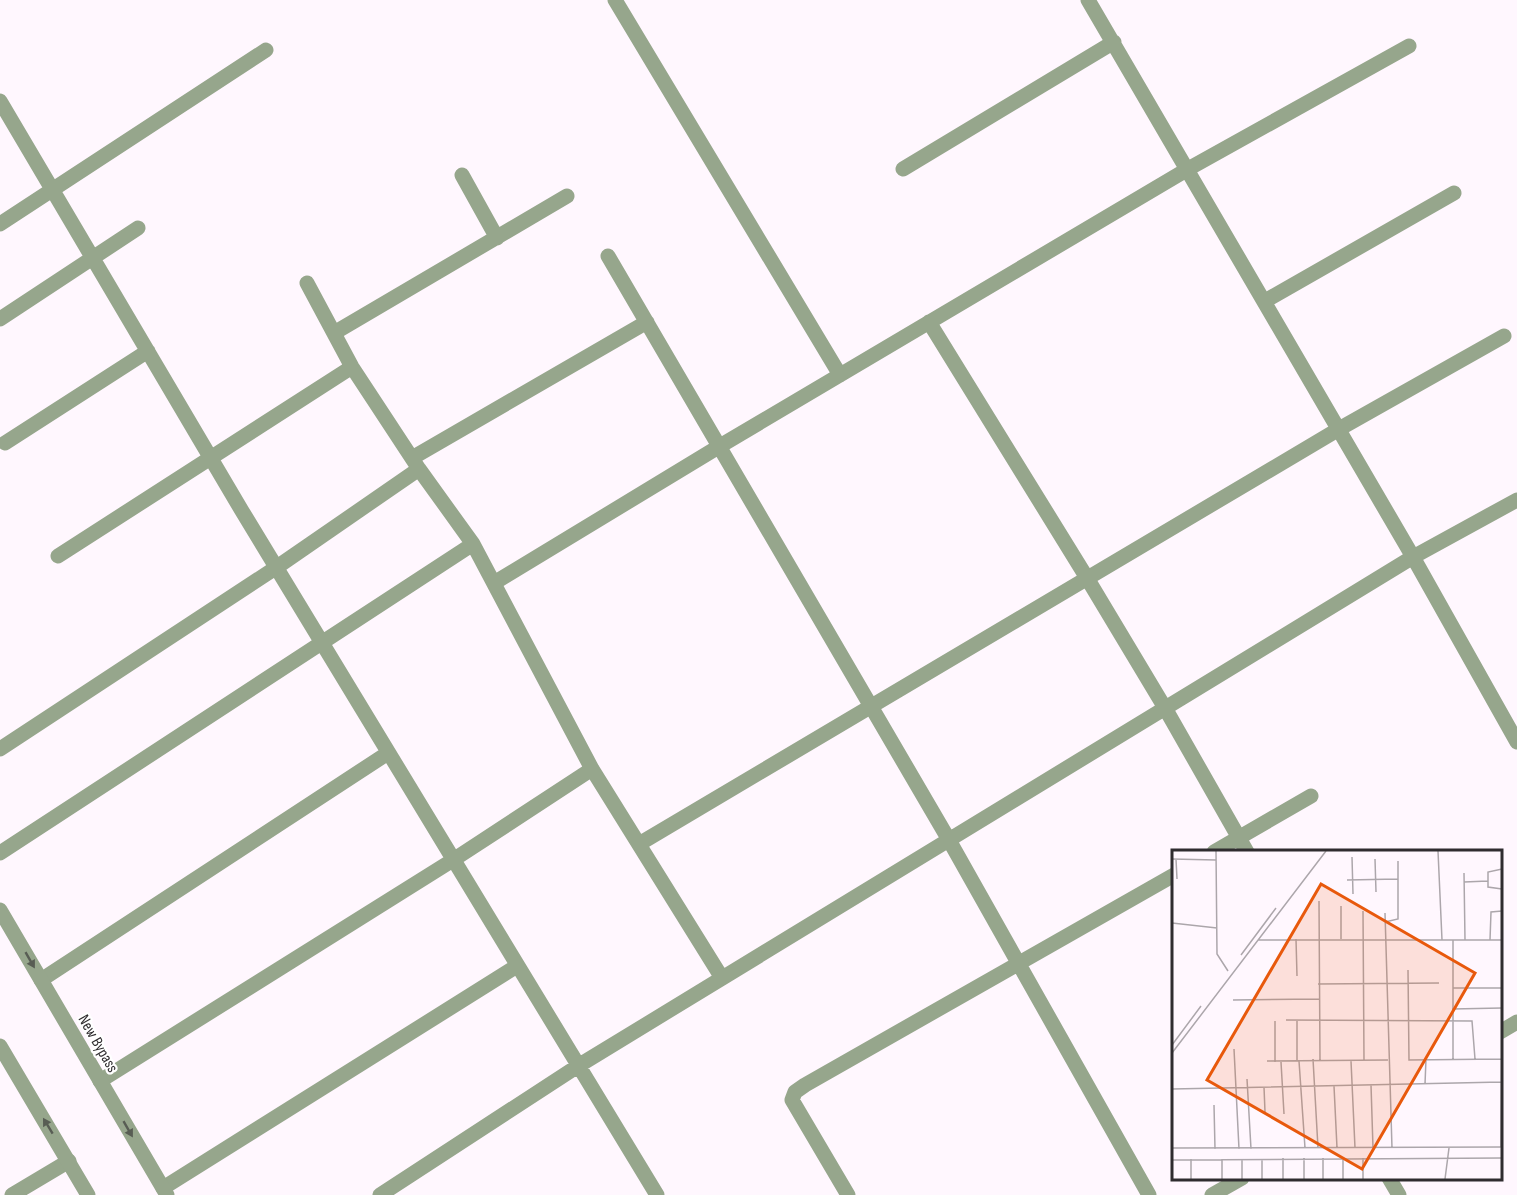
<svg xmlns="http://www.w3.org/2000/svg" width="1517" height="1195" font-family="'Sofia Sans Condensed',sans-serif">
<rect width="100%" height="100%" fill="#fff7fe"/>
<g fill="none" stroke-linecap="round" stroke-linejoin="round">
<path stroke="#96a68c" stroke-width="15" d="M615 0 840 375
M1088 0 1413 557 1517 742
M0 101 242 511 657 1195
M903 169 1114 42
M462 175 497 238
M0 224 266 50
M608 256 949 840 1149 1195
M307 283 352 367 419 469 473 544 592 769 722 978
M1265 301 1454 193
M0 319 138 228
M929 322 1087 578 1165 708 1247 852
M334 333 567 196
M5 443 148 351
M412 458 647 322
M58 556 352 367
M494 583 720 446 1188 169 1409 46
M0 749 277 567 419 469
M639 844 1339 429 1504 336
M1214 852 1311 796
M0 853 473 544
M41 980 388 753
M1500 1032 1517 1022
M100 1081 453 860 592 769
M1389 1178 1399 1195
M163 1188 517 966
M12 1195 69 1161
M380 1195 578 1066 1413 557 1517 500
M848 1195 792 1100 795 1092 805 1085 1174 875
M1212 1195 1242 1178"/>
<path stroke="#96a68c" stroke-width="15" d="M0 910 167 1195
M0 1046 88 1195"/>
</g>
<defs><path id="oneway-solid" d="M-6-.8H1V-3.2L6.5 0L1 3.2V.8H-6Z" transform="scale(1.5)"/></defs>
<g fill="#585d54">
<use href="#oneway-solid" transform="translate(30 960) rotate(60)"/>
<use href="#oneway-solid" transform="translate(48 1126) rotate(-121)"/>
<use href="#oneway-solid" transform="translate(128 1129) rotate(60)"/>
</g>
<g text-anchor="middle" stroke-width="4.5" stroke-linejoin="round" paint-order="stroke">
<g font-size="16" fill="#2f2c2f" stroke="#fff">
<text transform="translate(99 1043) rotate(60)" y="6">New Bypass</text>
</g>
</g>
<g transform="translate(1172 850)">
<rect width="330" height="330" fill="#fff7fe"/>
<path fill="none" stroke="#aca6ab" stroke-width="1.5" d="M44 1 45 104 56 121M266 1 270 90M180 7 181 44M0 9 44 10M4 9 5 29M203 9 204 42M330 19 316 22V37L330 39M292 23 293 90M175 30 226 29M292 32 316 31M147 51 148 210M169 56V89M191 61 192 210M213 63 220 298M213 72 226 69V11M0 73 45 78M124 89 125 126M86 90H330M281 90V209M318 90 319 62 330 61M69 105 104 58M236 120 237 210 330 209M146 134 267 133M281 138H330M61 150 147 149M280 159 330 158M114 170 300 171 303 209M125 170V211M103 171V212M0 195 29 156M62 199 67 299M0 203 154 1M141 209 146 298M95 211 216 210M127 211 133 298M179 211 183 298M109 212 112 264M75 229 79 299M253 234 254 209M199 235 201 298M162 236 165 298M92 237 93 262M0 239 330 232M42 255 43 299M329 297 330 181M0 298 330 297M151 308V329M191 308V329M50 309V329M70 309V329M90 309V329M0 310 330 308M19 329V309M111 329V308M132 329V308M171 329V308M273 329 277 298"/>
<path fill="#e8590c" fill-opacity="0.15" stroke="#e8590c" stroke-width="3" d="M149 34 303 123 190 319 35 230Z"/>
<rect width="330" height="330" fill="none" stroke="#2f2c2f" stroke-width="3"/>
</g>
</svg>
